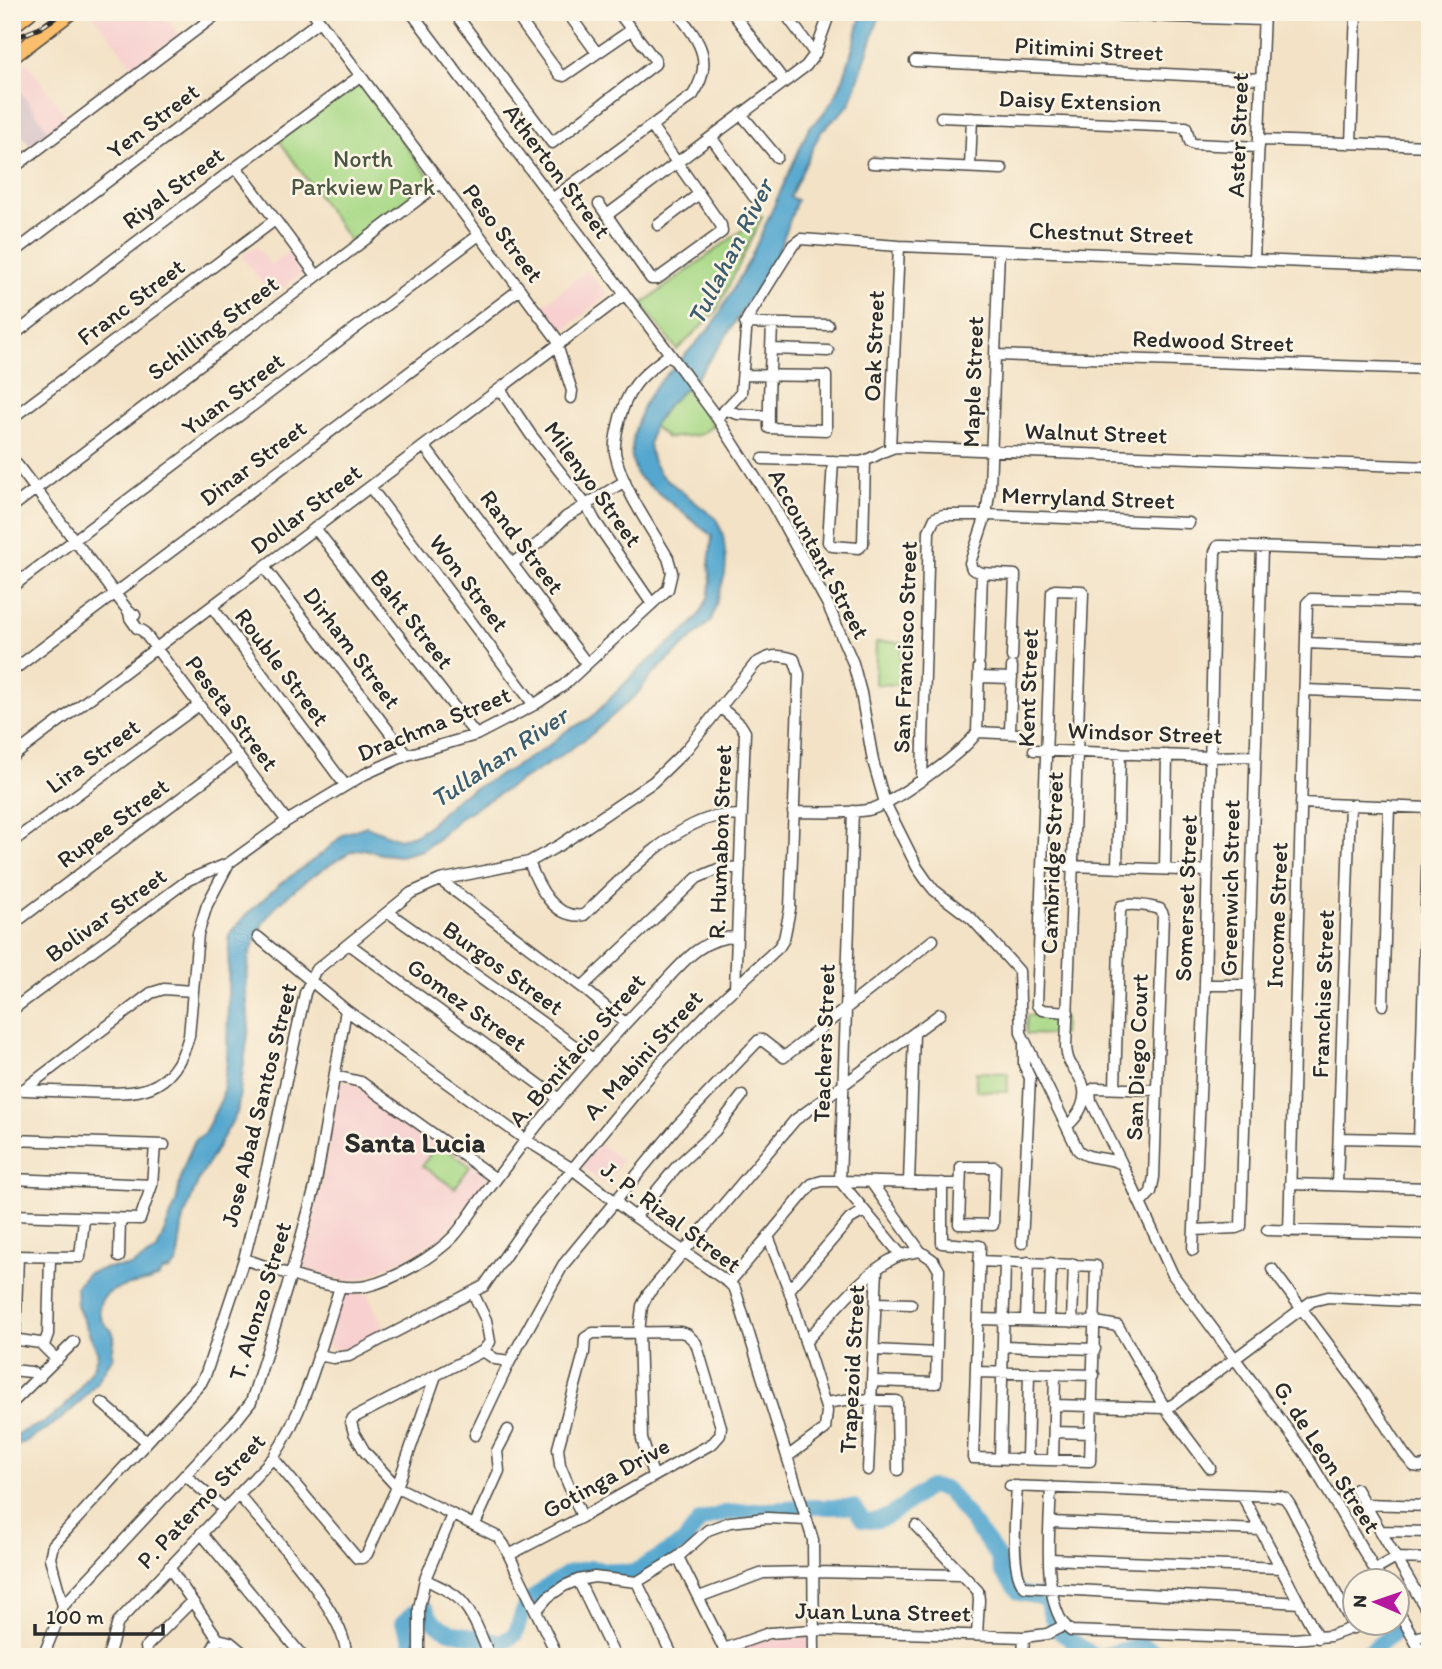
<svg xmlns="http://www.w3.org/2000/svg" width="1442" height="1669" font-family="Itim,sans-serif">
<rect width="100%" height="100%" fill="#fcf5e5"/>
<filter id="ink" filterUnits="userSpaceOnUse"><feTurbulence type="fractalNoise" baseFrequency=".0143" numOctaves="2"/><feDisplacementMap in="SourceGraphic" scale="14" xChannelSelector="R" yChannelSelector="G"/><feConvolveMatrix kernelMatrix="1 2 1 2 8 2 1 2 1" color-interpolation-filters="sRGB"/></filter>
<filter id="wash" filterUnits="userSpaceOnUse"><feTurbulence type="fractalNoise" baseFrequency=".00686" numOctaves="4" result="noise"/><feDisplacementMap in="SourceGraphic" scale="28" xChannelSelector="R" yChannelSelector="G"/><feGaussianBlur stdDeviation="1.57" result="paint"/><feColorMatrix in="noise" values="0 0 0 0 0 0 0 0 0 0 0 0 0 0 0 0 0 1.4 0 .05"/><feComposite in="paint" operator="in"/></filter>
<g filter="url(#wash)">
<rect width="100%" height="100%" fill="#f3e2c6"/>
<path fill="#f7d0cf" d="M160 12 179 35 135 68 91 13Z
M26 60 67 118 49 131 12 80V70Z
M256 246 271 265 288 252 304 273 272 295 242 257Z
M587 270 607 295 562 332 541 307Z
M339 1080 364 1086 490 1177 444 1235 407 1258 362 1279 342 1280 299 1267 321 1187Z
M600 1143 622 1162 603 1184 581 1166Z
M342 1293 368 1294 386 1333 345 1352 327 1347Z
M784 1634 812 1637 811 1657H729L726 1651Z"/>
<path fill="#d2bec5" d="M12 80 49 131 30 146 12 121Z"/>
<path fill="#a9d987" stroke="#6a8259" stroke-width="2" d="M358 82 433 182 352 244 279 140Z
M763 215 716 312 677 350 642 304Z
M686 388 713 426 699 435 667 438 653 426 667 406Z
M876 642H902L901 685 875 684Z
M1027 1015 1064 1016 1063 1035 1026 1034Z
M976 1072 1008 1073 1007 1092 976 1091Z
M438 1143 470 1166 455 1188 422 1166Z"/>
<path fill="#54a7cf" stroke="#40697d" stroke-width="2" d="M862 12H881L850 104 820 133 790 197 797 200 777 256 723 341 696 378 667 406 653 426 649 444 652 460 661 475 716 519 723 534 726 561 725 574 711 621 651 676 637 694 593 733 555 760 462 816 435 841 422 850 400 856 381 854 364 849 350 852 305 881 278 904 263 923 249 956 246 991 249 1027 237 1113 199 1179 183 1220 177 1263 170 1270 163 1271 158 1278C145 1283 129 1284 116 1289 100 1296 94 1308 104 1323 106 1326 110 1328 112 1331 116 1337 114 1345 112 1352L114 1355C86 1404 61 1423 12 1449V1436L43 1423 63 1408 74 1396 93 1367 98 1353 77 1306 76 1287 88 1273 107 1268 131 1266 157 1250 176 1203 182 1172 190 1151 195 1140 204 1134 222 1098 227 1062 229 935 246 915 279 885 324 852 344 834 366 826 399 839 414 835 427 827 458 797 509 770 547 747 566 731 591 718 634 674 691 625 701 612 708 598 711 582 709 565 712 536 637 476 631 456 634 433 643 406 654 388 713 325 750 259 809 128C845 99 850 55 862 12Z"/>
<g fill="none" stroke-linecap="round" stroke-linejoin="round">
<path stroke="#54a7cf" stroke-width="16" d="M1061 1633 1096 1657
M411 1657 413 1644 403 1622 413 1613 426 1609C437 1639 475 1633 500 1643L515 1635 525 1605 542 1590 570 1572 590 1568 632 1573 683 1543 700 1521 724 1513 813 1507H854L863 1520C889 1526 909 1498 930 1487L945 1489 955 1500 997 1555 1001 1570 1019 1593 1045 1598 1054 1623
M1098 1657 1141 1645 1165 1657
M1362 1657 1398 1630"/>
</g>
</g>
<g filter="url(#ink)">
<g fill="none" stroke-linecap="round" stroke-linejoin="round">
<g stroke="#494642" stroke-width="13">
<path id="minor" d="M313 12 560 343
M411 12 670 354 717 418 773 505 827 603 853 663 861 693 873 761 885 803 917 867 926 880 934 890 972 919 1019 971 1021 1033 1078 1150C1089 1161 1109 1156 1122 1164L1173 1275 1307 1456 1382 1582
M454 12 552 143 655 64V60L618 12
M514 12 560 75 564 76 631 30
M567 12 597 53
M732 12 784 81
M784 12 815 54
M1032 12 1263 20
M915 61 1261 79
M741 114 777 157
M941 117 1182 127H1186L1190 142 1194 144 1259 147
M711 137 754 197
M1259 140 1430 146
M1351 143 1356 12
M872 163 1002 169
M236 167 317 276
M970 167 972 118
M12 169 220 12
M552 199 693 95C715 60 699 41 677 12
M599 204 651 279H657L722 232 721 225 652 127
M607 215 806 66 815 54 830 12
M658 225 699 194
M999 250 990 487 986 515 970 563 972 569 982 573 1015 575 1012 657
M12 254 319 21
M1254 260 1264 12
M745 323 828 325
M12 336 236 167 360 76
M557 345 572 391 571 398
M772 349 828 351
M995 355 1430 369
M743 375 826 376V430L769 428C768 393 771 358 772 324
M500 389 531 435 587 506 595 521 652 604
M726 410 738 414 769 416
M12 418 275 220
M717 418 741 393 747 319 793 245 801 239 899 246 1430 267
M424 446 587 664
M890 448 899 246
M12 458 129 612 135 615
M763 459 859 462C874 460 883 448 898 447L1430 467
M833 461 828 542 832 546 859 548 863 544 865 461
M370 487 534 705
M12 507 440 183
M315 528 476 735
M512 564 541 541 566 517 625 481
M264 567 407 755
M12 587 479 235
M212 607 345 785
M129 612 130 618 137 628 143 631 287 821
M1306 643 1430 648
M979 660 982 573
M12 671 520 289
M979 677 1012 678
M1305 690 1430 695
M720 707 740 724 745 732 735 989
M977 732 979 667
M977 732 1019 734
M1010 733 1012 667
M1034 750 1211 757 1254 756
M12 757 624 295
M922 779 929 531 935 518 943 515H986L1189 523
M1301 803 1430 808
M853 811 840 1181 901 1255
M793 812C817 812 844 814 868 810 890 806 966 751 977 732
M12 842 199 705
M529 862C538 886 554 920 584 915 616 884 671 826 714 817 723 815 732 816 741 815
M1043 865 1208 871
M1117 868 1120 753
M1165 869 1167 755
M440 880 582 987 625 1023
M388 912 593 1059
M12 925 238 755
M258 937 346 1010 526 1140 571 1168 635 1217 729 1283 735 1289 813 1540 814 1657
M349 944 559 1099
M1205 985H1249
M582 987 697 878 718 869 740 867
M1383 1005 1389 806
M12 1010 188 880 229 863
M335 1076 361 1082 496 1179
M1115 1088 1120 911 1121 906C1133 903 1149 906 1160 909L1163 914 1154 1177 1151 1192 1141 1203
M12 1089C36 1091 59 1091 83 1092 136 1094 172 1097 189 1036L198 934 207 905 229 863 287 821 365 774 407 755 476 735 534 705 564 685 668 589 672 572 668 558C651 528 624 491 616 457 613 448 616 435 618 426 625 390 641 375 670 354
M23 1090 151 993 164 989 192 991
M1067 1126C1079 1116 1089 1099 1082 1082 1075 1066 1068 1068 1066 1047L1083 593 1082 591 1055 590 1052 592 1037 1005 1042 1010 1068 1012
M1339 1138 1430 1140
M12 1140 164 1145
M1419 1140 1429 808
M1122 1164 1091 1101 1090 1091 1095 1088 1157 1090
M961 1167H995L993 1225 959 1224Z
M12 1179 152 1185
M871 1182 920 1251 933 1260 939 1270 936 1383 872 1381
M909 1183 914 1033
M942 1183V1243L980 1246 973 1458 1090 1461 1096 1266 979 1261
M1290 1184 1430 1188
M1337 1185 1350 805
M12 1215 140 1219 152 1185 155 1145
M635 1217 678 1165 715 1131 742 1096
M1194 1230 1236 1228 1241 1226 1262 548
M1267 1230 1430 1234
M1289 1231 1307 603 1311 599 1430 602
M768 1236 789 1290 827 1411 825 1429 787 1457
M1022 1243 1030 1078 1024 1065V1042
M1193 1250 1205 985 1215 552 1218 546H1224L1430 553
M12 1256 80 1257 84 1219
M119 1257 120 1219
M244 1259C279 1270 331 1293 367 1286 394 1280 435 1256 454 1236 462 1227 469 1216 476 1206 492 1185 508 1163 524 1142 565 1089 610 1039 657 990 680 966 701 936 737 937
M1272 1269 1366 1395 1404 1454 1414 1466 1420 1467 1430 1464
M729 1283 812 1184 822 1181H840L960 1184
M789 1290 850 1219 864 1211
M473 1293 486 1320 490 1342 483 1351 353 1418 351 1422 354 1433 365 1452 397 1487 498 1537 504 1545 558 1657
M876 1303 911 1304
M979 1319 1096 1322 1118 1326 1165 1408 1210 1468
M1026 1320 1028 1262
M1049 1321 1051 1263
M1072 1322 1074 1264
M12 1339 40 1343 57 1360
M15 1339 18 1256
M805 1342C831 1315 861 1275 894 1258 901 1254 911 1253 920 1251
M44 1345 48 1334 50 1258
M1003 1346 1095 1349
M874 1350 937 1353
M483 1351 495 1359 510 1361
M12 1370 31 1372 40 1377
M976 1372 1094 1375
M12 1403 74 1342
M102 1403 147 1442
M825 1403 852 1399 897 1401 898 1470
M1054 1405 1165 1408 1174 1404 1312 1301 1328 1297 1430 1302
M1054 1432 1091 1433
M475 1435 510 1361 563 1265 678 1125 759 1040H762L784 1057 933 940
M273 1458 357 1558H362L367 1554 397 1487 436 1375
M1000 1458 1005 1262
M1027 1459 1029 1373
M1053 1460 1055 1374
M868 1470 877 1270
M185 1475 224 1509
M653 1475 642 1439 639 1332 642 1306 648 1294 795 1120 940 1014
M1010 1486 1278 1496 1285 1498 1290 1505 1354 1628
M1017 1486C1016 1508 1009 1574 1025 1587L1300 1603
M1051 1487C1050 1521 1040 1610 1071 1631L1294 1639 1330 1636 1363 1624
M1356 1489 1426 1609
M238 1494C267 1530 349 1614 346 1657
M1242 1495 1318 1638
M1365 1504 1430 1506
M1050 1522 1261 1530
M475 1524 499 1471 497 1451 508 1430
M916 1526 978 1591 979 1600 977 1635
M1381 1531 1430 1532
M201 1533 303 1657
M509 1555 582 1517 713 1443 720 1435 721 1427 696 1343 687 1334 680 1332 593 1333 585 1338 584 1353 558 1448 560 1465 582 1517
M678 1557 728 1657
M1049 1559 1281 1568
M169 1567 218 1639
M1375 1570 1396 1558 1430 1559
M425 1579C437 1586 453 1591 462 1602 475 1617 482 1639 490 1657
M578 1580 615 1657
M637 1582 673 1657
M699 1597 763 1573 814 1572 960 1575
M63 1606 50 1558 53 1545 201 1383 206 1373 244 1259 267 1168 305 993 315 971 411 893 440 880 529 862 560 845 653 782 686 750 755 664C769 655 777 654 794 659L799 674 790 909 784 939 779 947 712 1009 663 1060 530 1220 484 1286 349 1356 333 1358 318 1355
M1396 1607 1424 1657
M536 1611 548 1597 564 1586 578 1580 594 1577 637 1582 678 1557 708 1530 730 1522 767 1518 807 1520
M1414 1638 1430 1634
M218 1639 230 1642 248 1657
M724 1649 769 1633 814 1630 1024 1637 1047 1634 1065 1625
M43 1657 63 1606 239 1417 251 1402 291 1274 315 1187 346 1010
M108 1657 118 1622 273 1458C307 1407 321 1345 340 1287
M148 1657 146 1647 191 1602
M208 1657 218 1639
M419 1657V1608L425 1579 452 1515
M1023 1657 1024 1637"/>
</g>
<g stroke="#494642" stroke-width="17">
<path id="major" d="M12 26 30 12
M12 57 71 12"/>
</g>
<use href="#minor" stroke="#fff" stroke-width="10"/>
<use href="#major" stroke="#fabe6d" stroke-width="14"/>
<g stroke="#2b2b2b" stroke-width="5">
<path id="rail" d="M12 39 40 28 64 12"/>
</g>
<use href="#rail" stroke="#fcf5e5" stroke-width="2.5" stroke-dasharray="8" stroke-linecap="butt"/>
</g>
</g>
<g text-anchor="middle" stroke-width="5" stroke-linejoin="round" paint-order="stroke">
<g font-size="24" fill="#2b2b2b" stroke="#fcf5e5">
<text transform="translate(1089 49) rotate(3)" y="8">Pitimini Street</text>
<text transform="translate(1080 101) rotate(2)" y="8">Daisy Extension</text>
<text transform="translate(153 121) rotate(-37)" y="8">Yen Street</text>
<text transform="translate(1238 135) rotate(-88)" y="8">Aster Street</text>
<text transform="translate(557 171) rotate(53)" y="8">Atherton Street</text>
<text transform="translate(173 188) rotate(-37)" y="8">Riyal Street</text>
<text transform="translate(503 233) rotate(53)" y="8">Peso Street</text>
<text transform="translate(1111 233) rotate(2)" y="8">Chestnut Street</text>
<text transform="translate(131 302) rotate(-37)" y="8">Franc Street</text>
<text transform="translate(213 328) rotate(-37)" y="8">Schilling Street</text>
<text transform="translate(1213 341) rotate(2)" y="8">Redwood Street</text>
<text transform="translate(874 346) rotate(-88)" y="8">Oak Street</text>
<text transform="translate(973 382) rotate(-88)" y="8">Maple Street</text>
<text transform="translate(233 394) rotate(-37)" y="8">Yuan Street</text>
<text transform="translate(1096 433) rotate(2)" y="8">Walnut Street</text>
<text transform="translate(253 463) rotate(-37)" y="8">Dinar Street</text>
<text transform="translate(593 484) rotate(54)" y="8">Milenyo Street</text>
<text transform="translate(1088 498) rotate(2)" y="8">Merryland Street</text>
<text transform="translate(306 509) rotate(-37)" y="8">Dollar Street</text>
<text transform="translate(522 542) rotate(53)" y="8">Rand Street</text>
<text transform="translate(819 554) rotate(62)" y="8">Accountant Street</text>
<text transform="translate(469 583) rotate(53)" y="8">Won Street</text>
<text transform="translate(412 619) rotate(52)" y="8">Baht Street</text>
<text transform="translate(905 647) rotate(-88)" y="8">San Francisco Street</text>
<text transform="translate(352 648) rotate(53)" y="8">Dirham Street</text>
<text transform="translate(282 667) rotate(53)" y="8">Rouble Street</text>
<text transform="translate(1028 688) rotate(-88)" y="8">Kent Street</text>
<text transform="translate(232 713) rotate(53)" y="8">Peseta Street</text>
<text transform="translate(434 724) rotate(-22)" y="8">Drachma Street</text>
<text transform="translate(1145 733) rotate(2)" y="8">Windsor Street</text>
<text transform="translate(93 756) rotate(-36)" y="8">Lira Street</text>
<text transform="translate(113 823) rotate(-37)" y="8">Rupee Street</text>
<text transform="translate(720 842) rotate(-88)" y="8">R. Humabon Street</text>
<text transform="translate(1052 863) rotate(-88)" y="8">Cambridge Street</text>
<text transform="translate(1230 888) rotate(-89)" y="8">Greenwich Street</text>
<text transform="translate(1186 898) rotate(-88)" y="8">Somerset Street</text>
<text transform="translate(106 915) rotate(-36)" y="8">Bolivar Street</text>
<text transform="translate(1277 915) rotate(-88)" y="8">Income Street</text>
<text transform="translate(503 968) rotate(36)" y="8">Burgos Street</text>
<text transform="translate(1323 994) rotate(-88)" y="8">Franchise Street</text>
<text transform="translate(467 1005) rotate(36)" y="8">Gomez Street</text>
<text transform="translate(824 1043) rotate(-88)" y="8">Teachers Street</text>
<text transform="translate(577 1050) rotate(-49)" y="8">A. Bonifacio Street</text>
<text transform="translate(643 1055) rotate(-48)" y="8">A. Mabini Street</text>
<text transform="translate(1137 1057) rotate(-88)" y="8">San Diego Court</text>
<text transform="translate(259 1105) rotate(-76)" y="8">Jose Abad Santos Street</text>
<text transform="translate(671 1217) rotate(37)" y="8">J. P. Rizal Street</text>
<text transform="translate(260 1301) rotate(-73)" y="8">T. Alonzo Street</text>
<text transform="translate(852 1369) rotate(-87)" y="8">Trapezoid Street</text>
<text transform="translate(1327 1457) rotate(57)" y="8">G. de Leon Street</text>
<text transform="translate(606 1478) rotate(-29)" y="8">Gotinga Drive</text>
<text transform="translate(201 1501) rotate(-47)" y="8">P. Paterno Street</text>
<text transform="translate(883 1612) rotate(1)" y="8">Juan Luna Street</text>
</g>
<g font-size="24" fill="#4a5642" stroke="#fcf5e5">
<text x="363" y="167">North<tspan x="363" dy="28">Parkview Park</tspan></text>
</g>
<g font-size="26" font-style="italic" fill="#3b5d6d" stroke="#fcf5e5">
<text transform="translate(730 252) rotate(-63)" y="9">Tullahan River</text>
<text transform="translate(499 757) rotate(-34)" y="9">Tullahan River</text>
</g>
<g font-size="28" font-weight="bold" fill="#2b2b2b" stroke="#fcf5e5">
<text x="415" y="1152">Santa Lucia</text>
</g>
</g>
<rect width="1442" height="1669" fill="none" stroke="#fcf5e5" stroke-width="42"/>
<g transform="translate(1376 1602) rotate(272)"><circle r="33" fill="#fcf5e5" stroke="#a8a49b" stroke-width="2"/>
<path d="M0-5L12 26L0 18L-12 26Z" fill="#b5179e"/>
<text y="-10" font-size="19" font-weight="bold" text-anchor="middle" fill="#2b2b2b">N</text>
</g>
<path d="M35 1624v10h128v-10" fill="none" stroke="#2b2b2b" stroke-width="3.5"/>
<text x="46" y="1624" font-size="21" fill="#2b2b2b" stroke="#fcf5e5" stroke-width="5" paint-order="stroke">100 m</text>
</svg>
